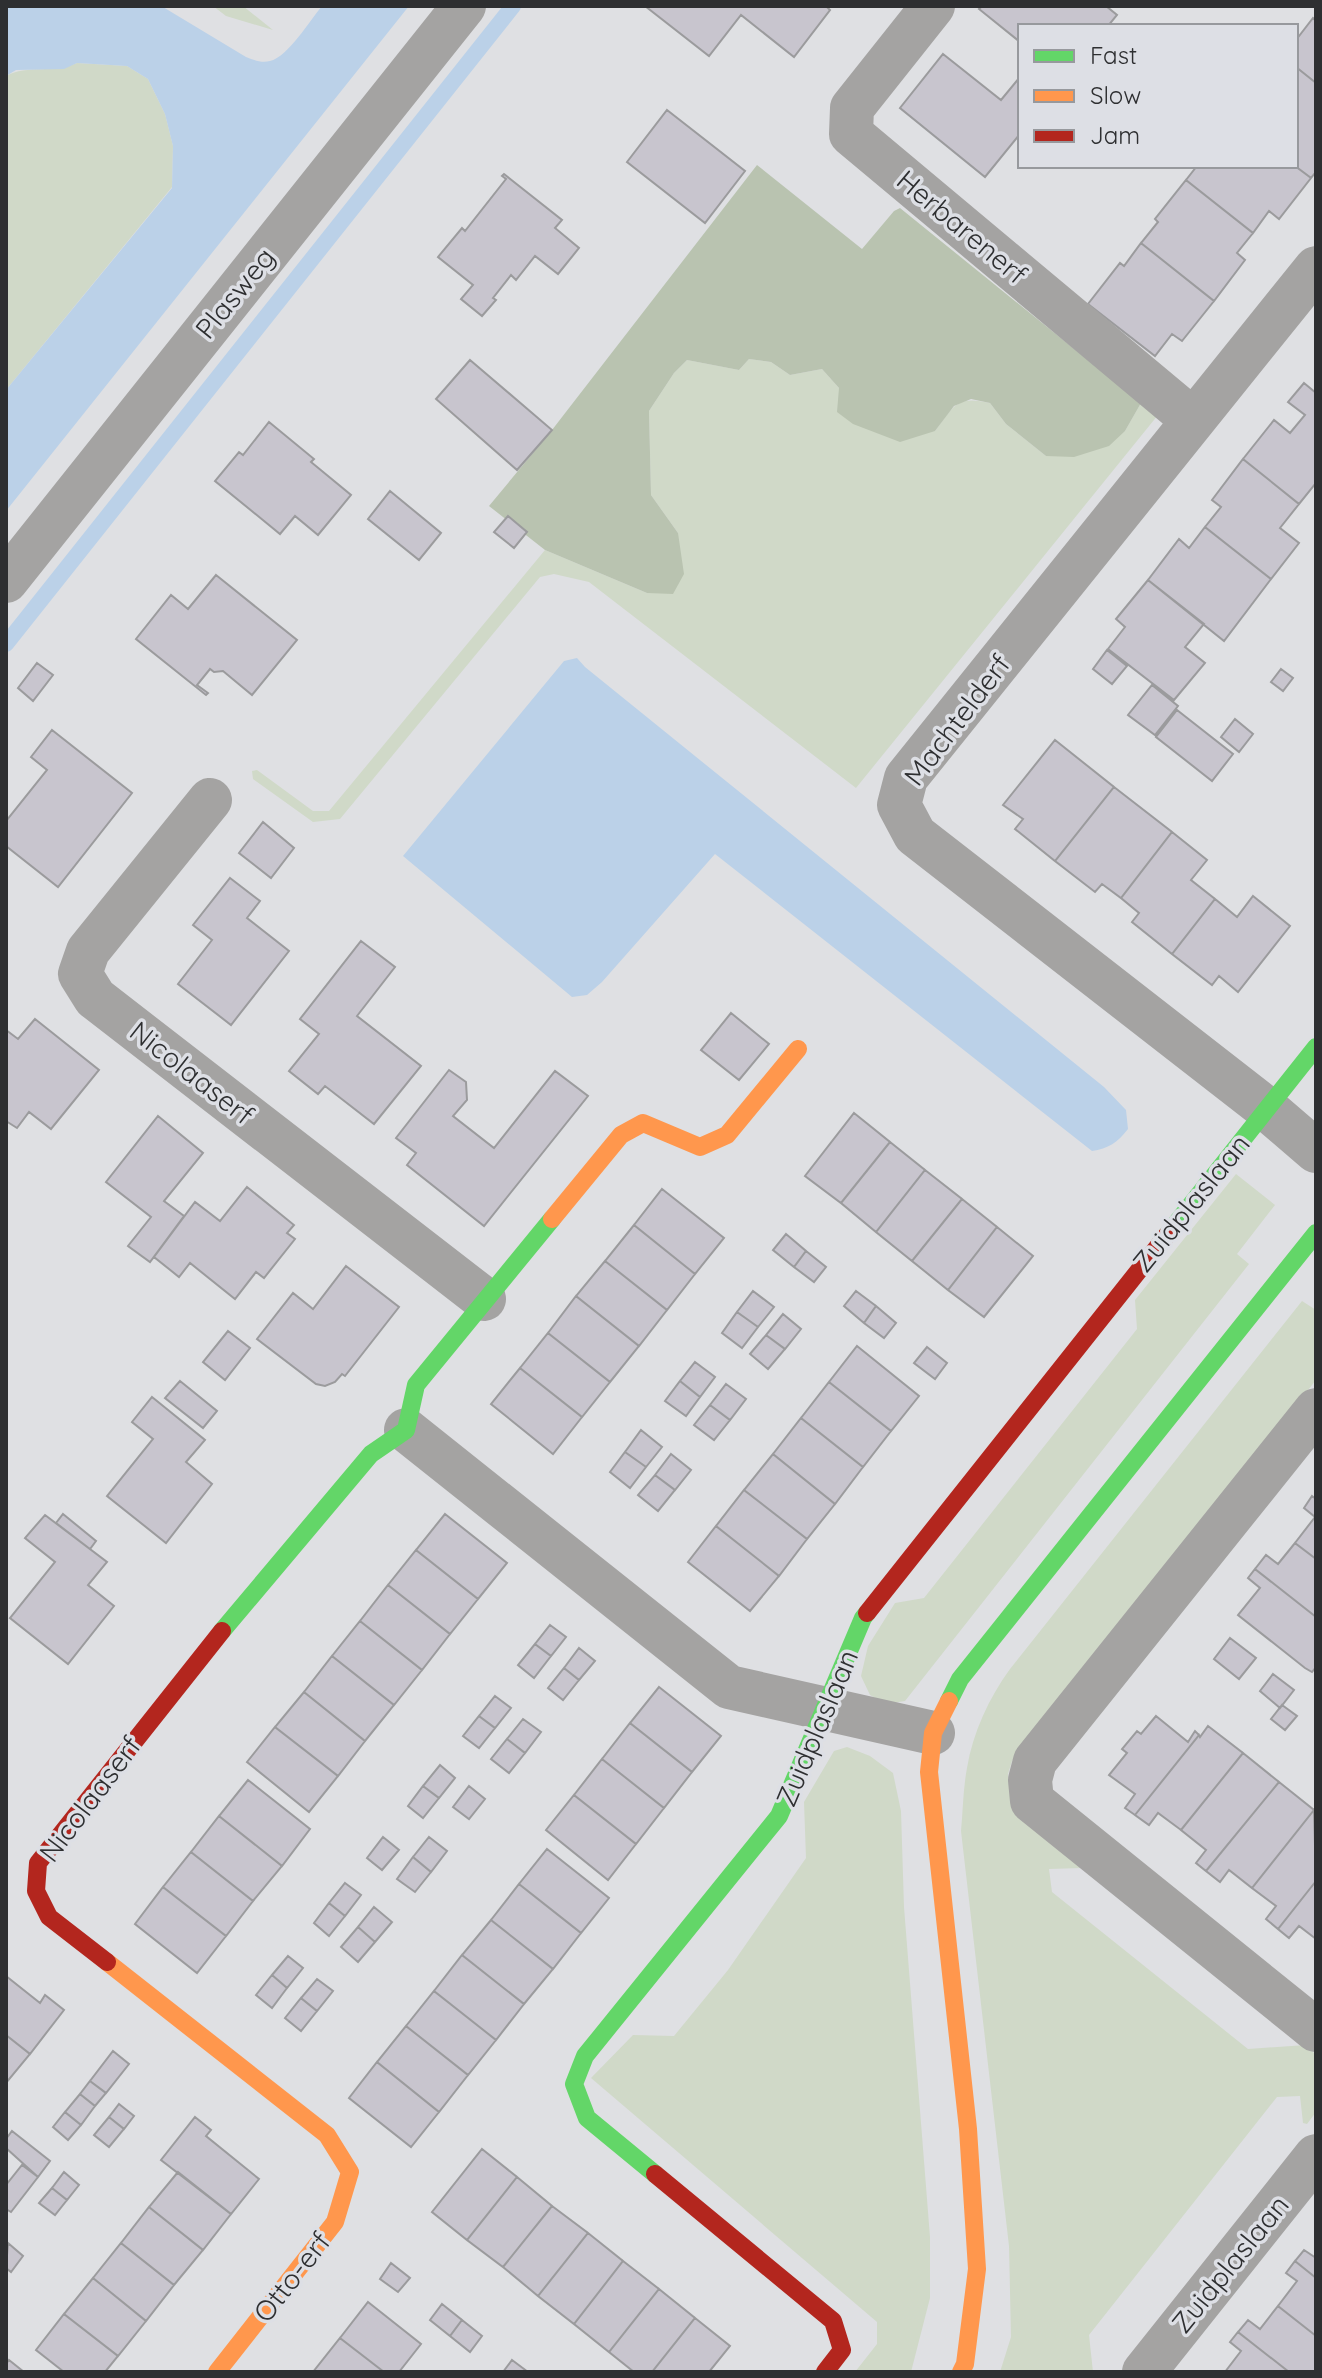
<svg xmlns="http://www.w3.org/2000/svg" width="1322" height="2378" font-family="Quicksand,sans-serif">
<rect width="100%" height="100%" fill="#dfe0e3"/>
<path fill="#d0d9c8" d="M213 6H243L273 30 226 16Z
M77 63 127 66 148 79 165 114 173 146 172 187 6 390V76C28 64 53 74 77 63Z
M749 359 771 362 790 375 822 369 839 388 935 431C954 406 956 395 990 403L1006 424 1046 456 1125 431 1141 403 1158 415 856 788 589 582 554 574 540 577 340 819 313 822 253 779 252 771 257 770 313 811H329L545 550 647 593 678 533 651 495 649 411 674 373 687 360 739 370Z
M1236 1174 1275 1205 1237 1254 1249 1264 905 1701 886 1704 870 1695 861 1676 868 1646 895 1603 924 1598 1137 1329 1135 1300Z
M1302 1301 1316 1310V1380L1012 1761 1008 1774 1010 1795 1082 1868 1049 1869 1052 1892 1248 2049 1306 2045 1316 2055V2112L1307 2124 1303 2123 1300 2096 1277 2097 1089 2335 1093 2372H1000L1011 2337 1009 2246 961 1831C963 1810 963 1789 967 1768 973 1732 989 1698 1010 1669Z
M847 1747 870 1756 893 1773 901 1811 904 1907 930 2237V2298L911 2372H855L877 2344V2322L591 2078 633 2035 674 2036 728 1970 806 1858 804 1802 834 1751Z"/>
<path fill="#b9c3b0" d="M757 165 862 249 894 211 900 208 1141 403 1125 431 1109 446 1074 457 1046 456 1006 424 990 403 971 399 954 406 935 431 900 442 853 424 837 412 839 388 822 369 790 375 771 362 749 359 739 370 687 360 674 373 649 411 651 495 678 533 684 574 673 594 647 593 545 550 489 506 552 430Z"/>
<path fill="#bbd1e8" d="M6 6 163 7 246 57C254 60 261 63 270 61 288 57 310 20 322 6H409L6 511V390L172 188 173 146 165 114 148 79 127 66 77 63 64 69 16 70 6 76Z
M577 658 585 667 1104 1087 1126 1110 1128 1129C1118 1142 1108 1149 1092 1151L715 854 602 982 587 995 572 997 403 856 564 661Z"/>
<g fill="none" stroke-linecap="round" stroke-linejoin="round">
<path stroke="#bbd1e8" stroke-width="16" d="M6 644 513 6"/>
</g>
<path fill="#c8c5ce" stroke="#9b9b9d" stroke-width="2" d="M645 6H826L830 10 794 57 741 15 709 56Z
M982 6H1106L1117 15 1108 26H1020V42L979 9Z
M1313 18 1316 21V83L1296 67V40Z
M943 54 1001 100 1020 77V134L985 177 900 108Z
M1296 67 1316 83V172L1311 178 1295 166Z
M667 110 745 171 705 223 627 162Z
M1197 166H1295L1311 178 1279 219 1269 211 1253 233 1186 180Z
M504 174 562 220 555 228 579 248 558 274 535 256 516 280 511 275 493 298 496 300 482 316 461 299 473 285 438 257 462 228 465 231 506 179 502 176Z
M1186 180 1253 233 1237 253 1245 260 1214 301 1141 243 1158 222 1155 219Z
M1141 243 1214 301 1182 341 1172 334 1155 356 1088 304 1120 263 1124 266Z
M470 360 552 430 517 470 436 399Z
M1304 383 1316 393V483L1299 504 1243 459 1274 420 1290 433 1305 415 1288 402Z
M269 422 314 459 311 462 351 495 318 535 295 516 280 534 215 481 239 452 243 455Z
M1243 459 1299 504 1280 528 1299 543 1271 579 1205 527 1221 507 1212 500Z
M390 491 441 533 419 560 368 519Z
M508 516 527 532 514 548 494 532Z
M1205 527 1271 579 1224 641 1148 580 1179 539 1189 548Z
M216 575 297 640 252 695 223 671 214 672 210 669 197 685 208 693 206 695 136 639 171 595 188 609Z
M1148 580 1204 624 1185 647 1205 663 1174 700 1108 649 1125 627 1116 619Z
M1107 650 1127 666 1112 684 1093 669Z
M37 663 53 675 33 701 18 688Z
M1281 669 1293 678 1283 691 1271 682Z
M1152 685 1178 706 1155 735 1128 715Z
M1177 710 1233 754 1212 781 1156 737Z
M1235 719 1253 734 1239 752 1221 737Z
M52 730 132 793 58 887 6 846V821L47 770 31 757Z
M1055 740 1114 787 1055 861 1015 829 1023 819 1003 805Z
M1114 787 1172 832 1121 898 1102 884 1095 892 1055 861Z
M263 822 294 848 271 878 239 853Z
M1172 832 1207 860 1191 880 1215 899 1172 954 1132 922 1139 913 1121 898Z
M230 878 260 901 247 918 289 951 231 1025 178 984 212 940 193 925Z
M1253 896 1290 926 1238 992 1219 976 1212 985 1172 954 1215 899 1237 917Z
M361 941 395 967 357 1016 421 1066 374 1124 325 1086 318 1094 289 1071 319 1034 300 1019Z
M731 1013 769 1044 739 1080 701 1050Z
M35 1019 99 1070 51 1129 29 1112 17 1128 6 1121V1030L18 1039Z
M449 1070 466 1082 467 1100 453 1116 494 1148 555 1071 588 1096 484 1226 407 1165 416 1153 396 1138Z
M854 1113 890 1142 841 1203 805 1176Z
M158 1116 203 1153 164 1201 184 1216 150 1262 128 1246 151 1217 106 1182Z
M890 1142 925 1170 876 1232 841 1203Z
M925 1170 962 1199 912 1261 876 1232Z
M247 1187 294 1225 287 1233 295 1239 264 1278 256 1272 235 1299 190 1263 179 1277 154 1257 195 1202 220 1221Z
M662 1189 724 1238 695 1274 634 1225Z
M962 1199 997 1227 948 1290 912 1261Z
M634 1225 695 1274 667 1310 605 1261Z
M997 1227 1033 1256 984 1317 948 1290Z
M786 1234 806 1251 794 1267 773 1250Z
M806 1251 826 1267 814 1282 794 1267Z
M605 1261 667 1310 639 1346 576 1296Z
M346 1266 399 1307 345 1376 342 1374 335 1382 325 1386 316 1384 257 1339 293 1293 313 1309Z
M753 1291 774 1307 758 1327 737 1312Z
M856 1291 876 1306 864 1323 844 1306Z
M576 1296 639 1346 610 1382 548 1333Z
M876 1306 896 1323 884 1338 864 1323Z
M737 1312 758 1327 742 1348 722 1333Z
M783 1314 801 1329 785 1349 766 1335Z
M228 1331 250 1348 225 1380 203 1362Z
M548 1333 610 1382 582 1417 520 1368Z
M766 1335 785 1349 768 1369 750 1354Z
M857 1346 919 1396 891 1431 829 1382Z
M927 1347 947 1363 935 1379 914 1363Z
M695 1362 715 1377 700 1397 680 1381Z
M520 1368 582 1417 553 1454 491 1404Z
M180 1381 217 1411 203 1428 165 1398Z
M680 1381 700 1397 686 1416 665 1401Z
M829 1382 891 1431 863 1467 801 1418Z
M726 1384 746 1399 730 1420 710 1405Z
M152 1397 205 1440 186 1462 212 1484 166 1543 107 1496 153 1439 132 1422Z
M710 1405 730 1420 714 1440 694 1425Z
M801 1418 863 1467 835 1504 773 1454Z
M641 1430 662 1447 646 1467 625 1452Z
M625 1452 646 1467 630 1488 610 1472Z
M671 1454 691 1470 675 1490 655 1475Z
M773 1454 835 1504 807 1539 744 1490Z
M655 1475 675 1490 658 1511 638 1495Z
M744 1490 807 1539 779 1576 716 1526Z
M1312 1496 1316 1499V1559L1295 1543 1315 1517 1304 1508Z
M63 1514 96 1541 90 1549 56 1523Z
M445 1514 507 1563 478 1599 416 1550Z
M45 1515 107 1562 88 1585 114 1606 68 1664 10 1618 55 1562 25 1538Z
M716 1526 779 1576 750 1611 688 1562Z
M1295 1543 1316 1559V1617L1255 1569 1266 1555 1278 1564Z
M416 1550 478 1599 450 1634 388 1585Z
M1255 1569 1316 1617V1667L1312 1672 1305 1668 1238 1615 1260 1588 1248 1578Z
M388 1585 450 1634 422 1670 360 1621Z
M360 1621 422 1670 394 1705 332 1656Z
M550 1625 566 1637 551 1656 535 1644Z
M1230 1638 1256 1658 1239 1679 1214 1659Z
M535 1644 551 1656 534 1678 518 1665Z
M579 1648 595 1661 579 1680 564 1668Z
M332 1656 394 1705 365 1741 304 1692Z
M564 1668 579 1680 563 1700 548 1688Z
M1273 1674 1294 1690 1280 1708 1260 1691Z
M659 1687 721 1736 692 1772 630 1723Z
M304 1692 365 1741 338 1776 275 1727Z
M495 1696 511 1708 495 1728 479 1716Z
M1282 1705 1297 1716 1285 1730 1271 1719Z
M479 1716 495 1728 479 1748 463 1736Z
M1156 1716 1188 1742 1195 1731 1199 1735 1135 1815 1125 1808 1135 1794 1109 1775 1127 1753 1122 1749 1137 1731 1141 1734Z
M523 1719 541 1732 525 1753 507 1739Z
M630 1723 692 1772 664 1808 602 1759Z
M1208 1726 1243 1753 1181 1830 1158 1813 1149 1825 1135 1815 1199 1735 1200 1737Z
M275 1727 338 1776 309 1812 247 1762Z
M507 1739 525 1753 509 1773 491 1759Z
M1243 1753 1279 1782 1206 1871 1196 1863 1206 1850 1181 1830Z
M602 1759 664 1808 636 1844 574 1795Z
M440 1765 455 1778 439 1798 423 1786Z
M248 1780 310 1829 282 1866 219 1816Z
M1279 1782 1314 1810 1252 1888 1229 1870 1220 1882 1206 1871Z
M423 1786 439 1798 423 1818 408 1806Z
M469 1786 485 1799 469 1819 453 1807Z
M574 1795 636 1844 608 1880 546 1830Z
M1314 1810 1316 1881 1278 1929 1266 1919 1276 1906 1252 1888Z
M219 1816 282 1866 253 1901 191 1852Z
M383 1837 399 1850 382 1870 367 1858Z
M429 1837 447 1851 431 1872 413 1857Z
M547 1849 609 1898 581 1933 519 1884Z
M191 1852 253 1901 226 1936 163 1887Z
M413 1857 431 1872 415 1892 397 1879Z
M1316 1881V1939L1299 1926 1289 1938 1278 1929Z
M345 1883 361 1895 345 1916 329 1903Z
M519 1884 581 1933 553 1969 491 1920Z
M163 1887 226 1936 197 1973 135 1924Z
M329 1903 345 1916 329 1936 314 1923Z
M374 1907 392 1922 375 1942 358 1927Z
M491 1920 553 1969 524 2004 462 1955Z
M358 1927 375 1942 358 1962 341 1947Z
M462 1955 524 2004 496 2040 434 1991Z
M288 1956 303 1968 287 1988 272 1975Z
M272 1975 287 1988 272 2008 256 1995Z
M6 1976 40 2003 45 1995 64 2010 30 2054 6 2035Z
M317 1979 333 1991 317 2011 301 1998Z
M434 1991 496 2040 468 2075 406 2026Z
M301 1998 317 2011 301 2031 285 2018Z
M406 2026 468 2075 439 2112 377 2062Z
M6 2035 30 2054 6 2083Z
M113 2051 129 2064 106 2093 90 2081Z
M377 2062 439 2112 411 2147 349 2098Z
M90 2081 106 2093 95 2106 80 2094Z
M80 2094 95 2106 81 2125 65 2112Z
M119 2104 134 2116 124 2129 109 2117Z
M65 2112 81 2125 68 2140 53 2127Z
M109 2117 124 2129 109 2147 94 2135Z
M195 2117 211 2130 206 2136 259 2179 231 2214 161 2160Z
M12 2131 50 2161 38 2177 6 2148V2139Z
M482 2149 517 2177 467 2240 432 2212Z
M22 2165 38 2177 11 2212 6 2209V2185Z
M64 2172 79 2185 67 2200 52 2188Z
M178 2172 231 2214 203 2250 149 2207Z
M517 2177 552 2206 503 2267 467 2240Z
M52 2188 67 2200 55 2215 39 2203Z
M552 2206 588 2233 538 2296 503 2267Z
M149 2207 203 2250 174 2285 121 2243Z
M588 2233 623 2261 574 2324 538 2296Z
M8 2243 23 2256 11 2272 6 2268Z
M121 2243 174 2285 146 2321 93 2278Z
M1304 2250 1316 2258V2278L1295 2261Z
M623 2261 659 2289 609 2352 574 2324Z
M1295 2261 1316 2278V2336L1278 2306 1297 2281 1286 2273Z
M391 2263 410 2278 398 2292 380 2279Z
M93 2278 146 2321 118 2356 64 2314Z
M659 2289 695 2318 652 2372H634L609 2352Z
M368 2302 421 2344 399 2372H384L340 2338Z
M442 2304 462 2320 450 2336 430 2320Z
M1278 2306 1316 2336V2372H1289L1238 2332 1248 2320 1260 2329Z
M64 2314 118 2356 105 2372H64L36 2350Z
M695 2318 730 2346 709 2372H652Z
M462 2320 482 2336 470 2352 450 2336Z
M1238 2332 1289 2372H1225L1241 2351 1230 2342Z
M340 2338 384 2372H313Z
M9 2360 24 2372H6V2364Z
M512 2360 528 2372H503Z"/>
<g fill="none" stroke-linecap="round" stroke-linejoin="round">
<path stroke="#a4a3a2" stroke-width="44" d="M933 6 852 108 851 134 1193 420
M1316 268 906 778 899 805 915 835 1267 1109 1316 1151
M6 581 464 6
M210 800 88 951 80 974 95 998 484 1299
M1316 1410 1035 1761 1030 1780 1032 1801 1316 2030
M406 1430 729 1687 933 1733
M1144 2372 1316 2156"/>
<path stroke="#63d668" stroke-width="18" d="M1167 1235 1316 1047
M222 1631 371 1454 406 1430 416 1385 552 1219
M949 1701 960 1679 1316 1233
M655 2174 587 2118 574 2084 585 2056 779 1816 863 1618 867 1613"/>
<path stroke="#ff974d" stroke-width="18" d="M552 1219 621 1135 643 1123 700 1147 727 1135 798 1049
M949 1701 933 1733 929 1772 968 2129 977 2269 965 2364 961 2372
M107 1962 327 2135 350 2172 335 2222 217 2372"/>
<path stroke="#b3261e" stroke-width="18" d="M867 1613 1167 1235
M107 1962 49 1917 36 1891 38 1863 222 1631
M655 2174 833 2321 842 2350 825 2372"/>
</g>
<g text-anchor="middle" stroke-width="7" stroke-linejoin="round" paint-order="stroke">
<g font-size="28" fill="#2e2f31" stroke="#dddfe5">
<text transform="translate(962 227) rotate(40)" y="10">Herbarenerf</text>
<text transform="translate(235 293) rotate(-51)" y="10">Plasweg</text>
<text transform="translate(957 720) rotate(-53)" y="10">Machtelderf</text>
<text transform="translate(192 1073) rotate(38)" y="10">Nicolaaserf</text>
<text transform="translate(1191 1203) rotate(-51)" y="10">Zuidplaslaan</text>
<text transform="translate(817 1728) rotate(-67)" y="10">Zuidplaslaan</text>
<text transform="translate(90 1799) rotate(-53)" y="10">Nicolaaserf</text>
<text transform="translate(1230 2264) rotate(-51)" y="10">Zuidplaslaan</text>
<text transform="translate(292 2277) rotate(-52)" y="10">Otto-erf</text>
</g>
</g>
<rect width="1322" height="2378" fill="none" stroke="#2e2f31" stroke-width="16"/>
<rect x="1018" y="24" width="280" height="144" fill="#dddfe5" stroke="#97999d" stroke-width="2"/>
<rect x="1034" y="50" width="40" height="12" fill="#63d668" stroke="#97999d" stroke-width="2"/>
<text x="1090" y="64" font-size="24" fill="#2e2f31">Fast</text>
<rect x="1034" y="90" width="40" height="12" fill="#ff974d" stroke="#97999d" stroke-width="2"/>
<text x="1090" y="104" font-size="24" fill="#2e2f31">Slow</text>
<rect x="1034" y="130" width="40" height="12" fill="#b3261e" stroke="#97999d" stroke-width="2"/>
<text x="1090" y="144" font-size="24" fill="#2e2f31">Jam</text>
</svg>
